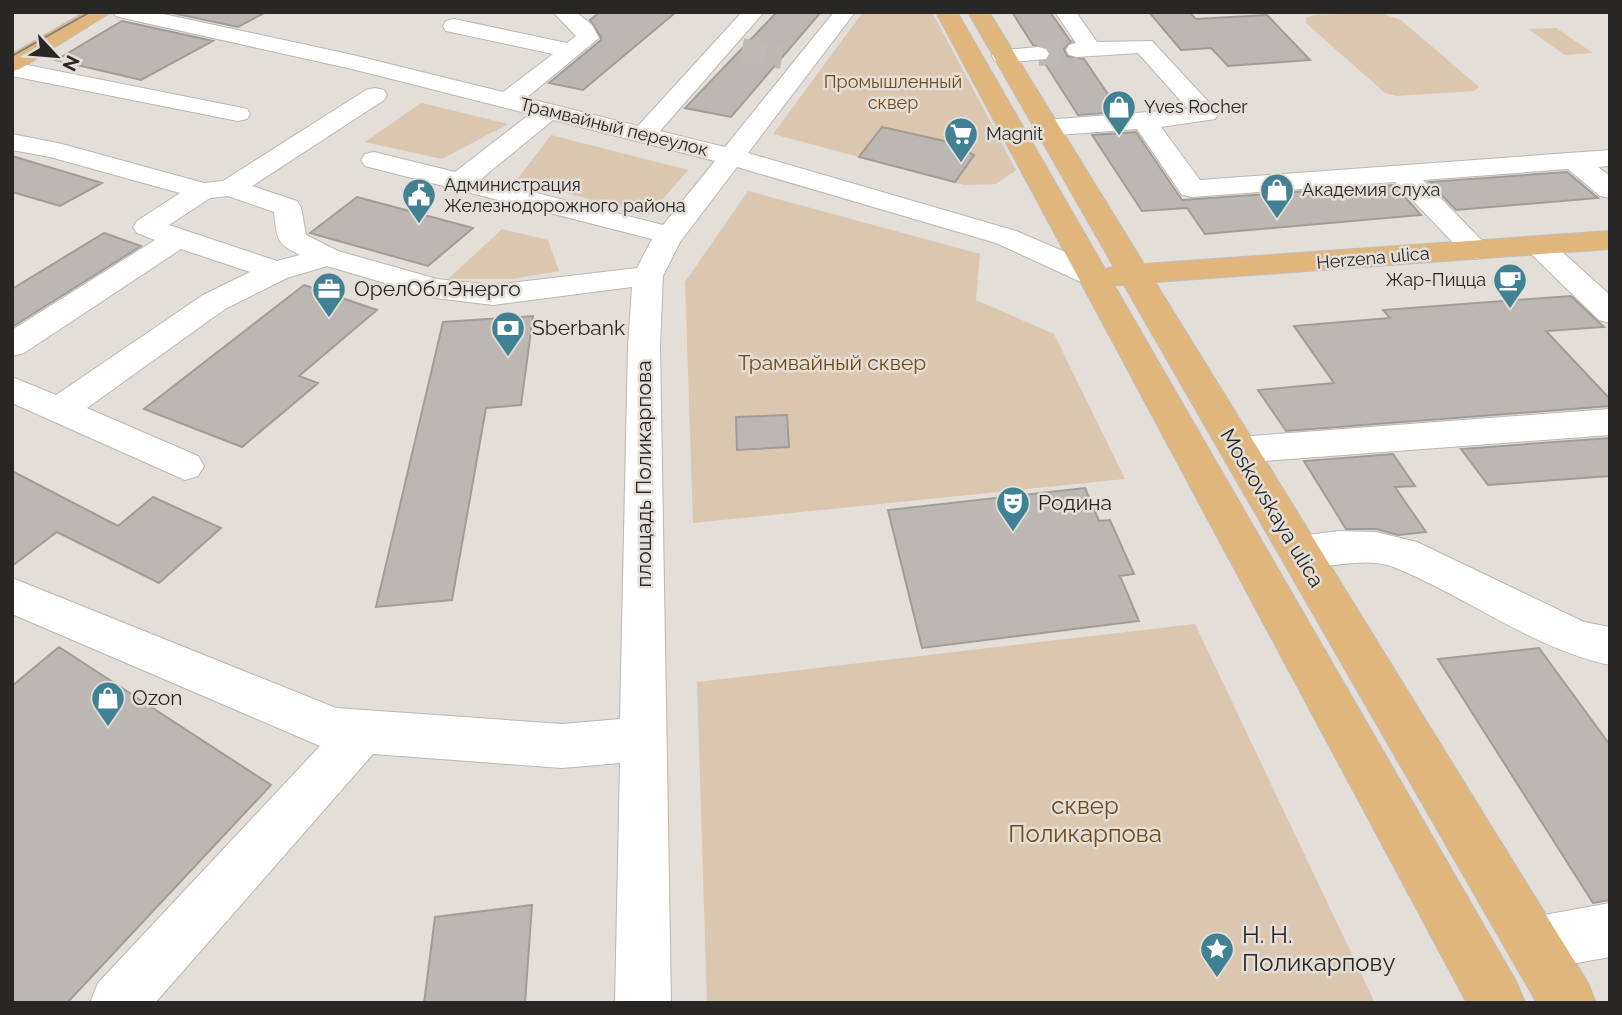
<svg xmlns="http://www.w3.org/2000/svg" width="1622" height="1015" font-family="Raleway,sans-serif">
<rect width="100%" height="100%" fill="#e3ded8"/>
<path fill="#dbc6af" d="M863 12H932L1016 170 996 184 964 185 773 134Z
M1380 13 1401 20 1479 87 1474 91 1397 96 1385 93 1306 23V18L1314 15Z
M1556 28 1593 53 1565 55 1528 29Z
M421 103H422L508 124 442 159 365 142Z
M551 135 688 170 650 214 516 181Z
M748 191 980 254 976 300 1054 334 1125 479 693 523 685 282Z
M502 229 548 240 559 271 512 279H448Z
M1195 624 1375 1003H707L697 682Z"/>
<path fill="#bcb7b2" stroke="#a19c97" stroke-width="2" d="M168 12H266L238 27Z
M600 12H676L583 90 549 83 601 40V37L590 20Z
M777 12H821L731 117 685 108Z
M1012 12H1050L1071 42 1064 49 1067 56 1084 59 1120 112 1078 115 1044 62 1051 55 1048 48 1033 45Z
M1149 12H1189L1196 19 1267 15 1310 60 1228 66 1211 48 1181 50Z
M122 21 213 41 141 80 56 60Z
M882 127 949 142 974 155 955 182 859 157Z
M1136 132 1182 200 1394 185 1421 215 1205 234 1187 208 1142 211 1092 135Z
M12 156 102 183 60 206 12 192Z
M1567 172 1598 198 1456 210 1429 182Z
M357 197 473 228 428 266 310 233Z
M104 233 141 246 12 327V289Z
M304 285 377 310 299 376 318 383 242 447 144 409Z
M1571 296 1604 327 1546 331 1610 399V406L1286 431 1258 390 1334 383 1294 326 1390 318 1383 310Z
M533 316 521 405 486 408 452 600 376 607 443 322Z
M787 415 789 447 737 450 736 417Z
M1610 438V476L1488 485 1461 449Z
M1393 454 1415 486 1395 487 1426 532 1398 535 1376 529H1346L1304 461Z
M12 471 118 526 153 497 221 528 159 583 57 532 12 566Z
M1085 488 1099 521 1110 520 1134 574 1120 576 1139 621 922 648 888 510Z
M59 647 271 785 67 1003H12V686Z
M1539 648 1610 745V900L1593 903 1438 659Z
M532 905 525 1003H424L435 917Z"/>
<g fill="none" stroke-linecap="round" stroke-linejoin="round">
<path stroke="#beb9b4" stroke-width="24" stroke-dasharray="24 11" stroke-linecap="butt" d="M742 50 782 57
M1038 54 1077 50"/>
<g stroke="#bbb6b1" stroke-width="2">
<path id="minor" d="M113 12H154L353 55 503 92 553 54 446 31 443 26 446 21 454 19 567 43 576 36 553 12H576L592 25 599 38 526 98 638 126 742 12H764L660 131 725 147 834 12H855L748 153 1016 231 1105 269 1109 276 1105 283 1094 285 1083 283 996 243 737 167 680 242 663 276 660 346 671 1003H615L620 763 562 768 373 754 155 1003H90L98 983 320 746 12 614V578L336 708 562 724 620 719 628 346 632 287 493 305 436 298 327 266 287 278 225 309 87 408 198 456 204 466 198 476 185 480 12 403V377L56 395 203 295 250 272 181 249 24 353 12 356V330L155 240 137 233 133 227 137 221 180 193 50 157 12 150V134L62 144 204 183 223 181 366 90 375 88 384 90 387 95 384 100 252 186 297 201 301 207 306 235 338 251 437 279 493 285 637 268 652 239 365 166 361 160 365 154 374 152 455 172 530 114 352 69 123 18 116 16ZM553 120 715 161 663 225 481 179ZM228 196 274 212C277 238 275 243 300 255L277 261 169 225 210 198Z
M1055 12H1076L1097 42 1152 41 1215 109 1218 114 1215 119 1161 127 1200 180 1610 150V166L1598 167 1610 176V198L1600 196 1568 169 1423 180 1491 250 1486 256 1476 259 1466 256 1395 182 1192 197 1182 195 1137 129 1045 136 1036 133 1032 128 1036 123 1045 120 1188 109 1138 53 1077 57 1069 55 1066 50 1069 45 1076 43Z
M1038 47 1046 49 1049 54 1046 59 1003 63 995 61 992 56 995 51Z
M12 62 238 107 247 109 250 114 247 119 238 121 12 76Z
M1538 236 1548 239 1610 295V323L1599 320 1528 251 1523 245 1528 239Z
M1610 409V435L1238 463 1225 460 1220 450 1225 440 1238 437Z
M1339 531 1376 532 1417 542 1584 622 1610 627V665C1532 648 1469 598 1396 568 1360 553 1320 575 1285 563L1279 552 1285 541 1299 536Z
M1610 903V957L1533 971 1514 963 1506 944 1514 925 1533 917Z"/>
</g>
<g stroke="#bebebe" stroke-width="2">
<path id="major" d="M85 12H111L20 69 12 71V54Z
M936 12H957L1105 269 1114 267 968 12H989L1144 264 1610 231V249L1155 282 1588 983 1596 1003H1537L1124 285H1114L1517 983 1525 1003H1467Z"/>
</g>
<use href="#minor" fill="#fff" fill-rule="evenodd"/>
<use href="#major" fill="#e0b67c" fill-rule="evenodd"/>
<path stroke="#83807c" stroke-width="2" d="M12 56 90 12"/>
</g>
<defs>
<g id="shop-pin" transform="scale(1.75)"><path d="M0 17L-7.5 6A9.5 9.5 0 1 1 7.5 6Z" fill="#408193" stroke="#e3ded8"/><path d="M-5-2.5h2.3a2.7 3.5 0 0 1 5.4 0H5L5.5 6h-11ZM-1.5-2.5h3a1.5 2.3 0 0 0-3 0Z" fill="#fff"/></g>
<g id="supermarket-pin" transform="scale(1.75)"><path d="M0 17L-7.5 6A9.5 9.5 0 1 1 7.5 6Z" fill="#408193" stroke="#e3ded8"/><path d="M-6-5.5h2.5l.6 2H6L4.5 2H-2.5L-4.4-4H-6ZM-1.5 3.2a1.3 1.3 0 1 0 .1 0ZM3 3.2a1.3 1.3 0 1 0 .1 0Z" fill="#fff"/></g>
<g id="civic-pin" transform="scale(1.75)"><path d="M0 17L-7.5 6A9.5 9.5 0 1 1 7.5 6Z" fill="#408193" stroke="#e3ded8"/><path d="M-.6-6.5H3V-4.5H.6V-3L4-1V1h2V6H-6V1h2V-1L-.6-3ZM-1.2 2.5V6h2.4V2.5Z" fill="#fff"/></g>
<g id="cafe-pin" transform="scale(1.75)"><path d="M0 17L-7.5 6A9.5 9.5 0 1 1 7.5 6Z" fill="#408193" stroke="#e3ded8"/><path d="M-5.5-4.5H6V0H3Q3 3.5 0 3.5H-2.5Q-5.5 3.5-5.5 0ZM3-3.2v2h1.7v-2ZM-6 4.5H4V6H-6Z" fill="#fff"/></g>
<g id="office-pin" transform="scale(1.75)"><path d="M0 17L-7.5 6A9.5 9.5 0 1 1 7.5 6Z" fill="#408193" stroke="#e3ded8"/><path d="M-6-3h4V-5.5h4V-3h4V5H-6ZM-1-4.5V-3h2v-1.5ZM-6 0V1H6V0Z" fill="#fff"/></g>
<g id="bank-pin" transform="scale(1.75)"><path d="M0 17L-7.5 6A9.5 9.5 0 1 1 7.5 6Z" fill="#408193" stroke="#e3ded8"/><path d="M-6-4H6V4H-6ZM0-2.3a2.3 2.3 0 1 0 0 4.6a2.3 2.3 0 1 0 0-4.6Z" fill="#fff"/></g>
<g id="theatre-pin" transform="scale(1.75)"><path d="M0 17L-7.5 6A9.5 9.5 0 1 1 7.5 6Z" fill="#408193" stroke="#e3ded8"/><path d="M-5-5.5Q0-4 5-5.5V0Q5 5 0 6Q-5 5-5 0ZM-3.3-2.5H-1v1.5H-3.3ZM1-2.5H3.3v1.5H1ZM-2.8 1Q0 5.5 2.8 1Z" fill="#fff"/></g>
<g id="sight-pin" transform="scale(1.75)"><path d="M0 17L-7.5 6A9.5 9.5 0 1 1 7.5 6Z" fill="#408193" stroke="#e3ded8"/><path d="M0-6L1.8-2.2L6-1.7L2.9 1.2L3.7 5.4L0 3.3L-3.7 5.4L-2.9 1.2L-6-1.7L-1.8-2.2Z" fill="#fff"/></g>
</defs>
<g fill-rule="evenodd">
<use href="#shop-pin" x="1119" y="107"/>
<use href="#supermarket-pin" x="961" y="134"/>
<use href="#shop-pin" x="1277" y="190"/>
<use href="#civic-pin" x="419" y="195"/>
<use href="#cafe-pin" x="1510" y="280"/>
<use href="#office-pin" x="329" y="289"/>
<use href="#bank-pin" x="508" y="328"/>
<use href="#theatre-pin" x="1013" y="503"/>
<use href="#shop-pin" x="108" y="698"/>
<use href="#sight-pin" x="1217" y="949"/>
</g>
<g text-anchor="middle" stroke-width="5" stroke-linejoin="round" paint-order="stroke">
<g font-size="18" fill="#734a15" stroke="#e3ded8">
<text x="893" y="88">Промышленный<tspan x="893" dy="21">сквер</tspan></text>
</g>
<g font-size="18" fill="#282725" stroke="#e3ded8" text-anchor="start">
<text x="1144" y="113">Yves Rocher</text>
<text x="986" y="140">Magnit</text>
<text x="444" y="191">Администрация<tspan x="444" dy="21">Железнодорожного района</tspan></text>
<text x="1302" y="196">Академия слуха</text>
<text x="1486" y="286" text-anchor="end">Жар-Пицца</text>
</g>
<g font-size="18" fill="#282725" stroke="#e3ded8">
<text transform="translate(614 127) rotate(14)" y="6">Трамвайный переулок</text>
<text transform="translate(1373 258) rotate(-5)" y="6">Herzena ulica</text>
</g>
<g font-size="21" fill="#282725" stroke="#e3ded8" text-anchor="start">
<text x="354" y="296">ОрелОблЭнерго</text>
<text x="532" y="335">Sberbank</text>
<text x="1038" y="510">Родина</text>
<text x="132" y="705">Ozon</text>
</g>
<g font-size="21" fill="#734a15" stroke="#e3ded8">
<text x="832" y="370">Трамвайный сквер</text>
</g>
<g font-size="21" fill="#282725" stroke="#e3ded8">
<text transform="translate(644 474) rotate(-90)" y="7">площадь Поликарпова</text>
<text transform="translate(1272 508) rotate(59)" y="7">Moskovskaya ulica</text>
</g>
<g font-size="24" fill="#734a15" stroke="#e3ded8">
<text x="1085" y="814">сквер<tspan x="1085" dy="28">Поликарпова</tspan></text>
</g>
<g font-size="24" fill="#282725" stroke="#e3ded8" text-anchor="start">
<text x="1242" y="943">Н. Н.<tspan x="1242" dy="28">Поликарпову</tspan></text>
</g>
</g>
<rect width="1622" height="1015" fill="none" stroke="#282725" stroke-width="28"/>
<g transform="translate(56 56) rotate(116)" stroke="#e3ded8" stroke-width="5" paint-order="stroke">
<path d="M0-5L12 26L0 18L-12 26Z" fill="#282725"/>
<text y="-10" font-size="19" font-weight="bold" text-anchor="middle" fill="#282725">N</text>
</g>
</svg>
